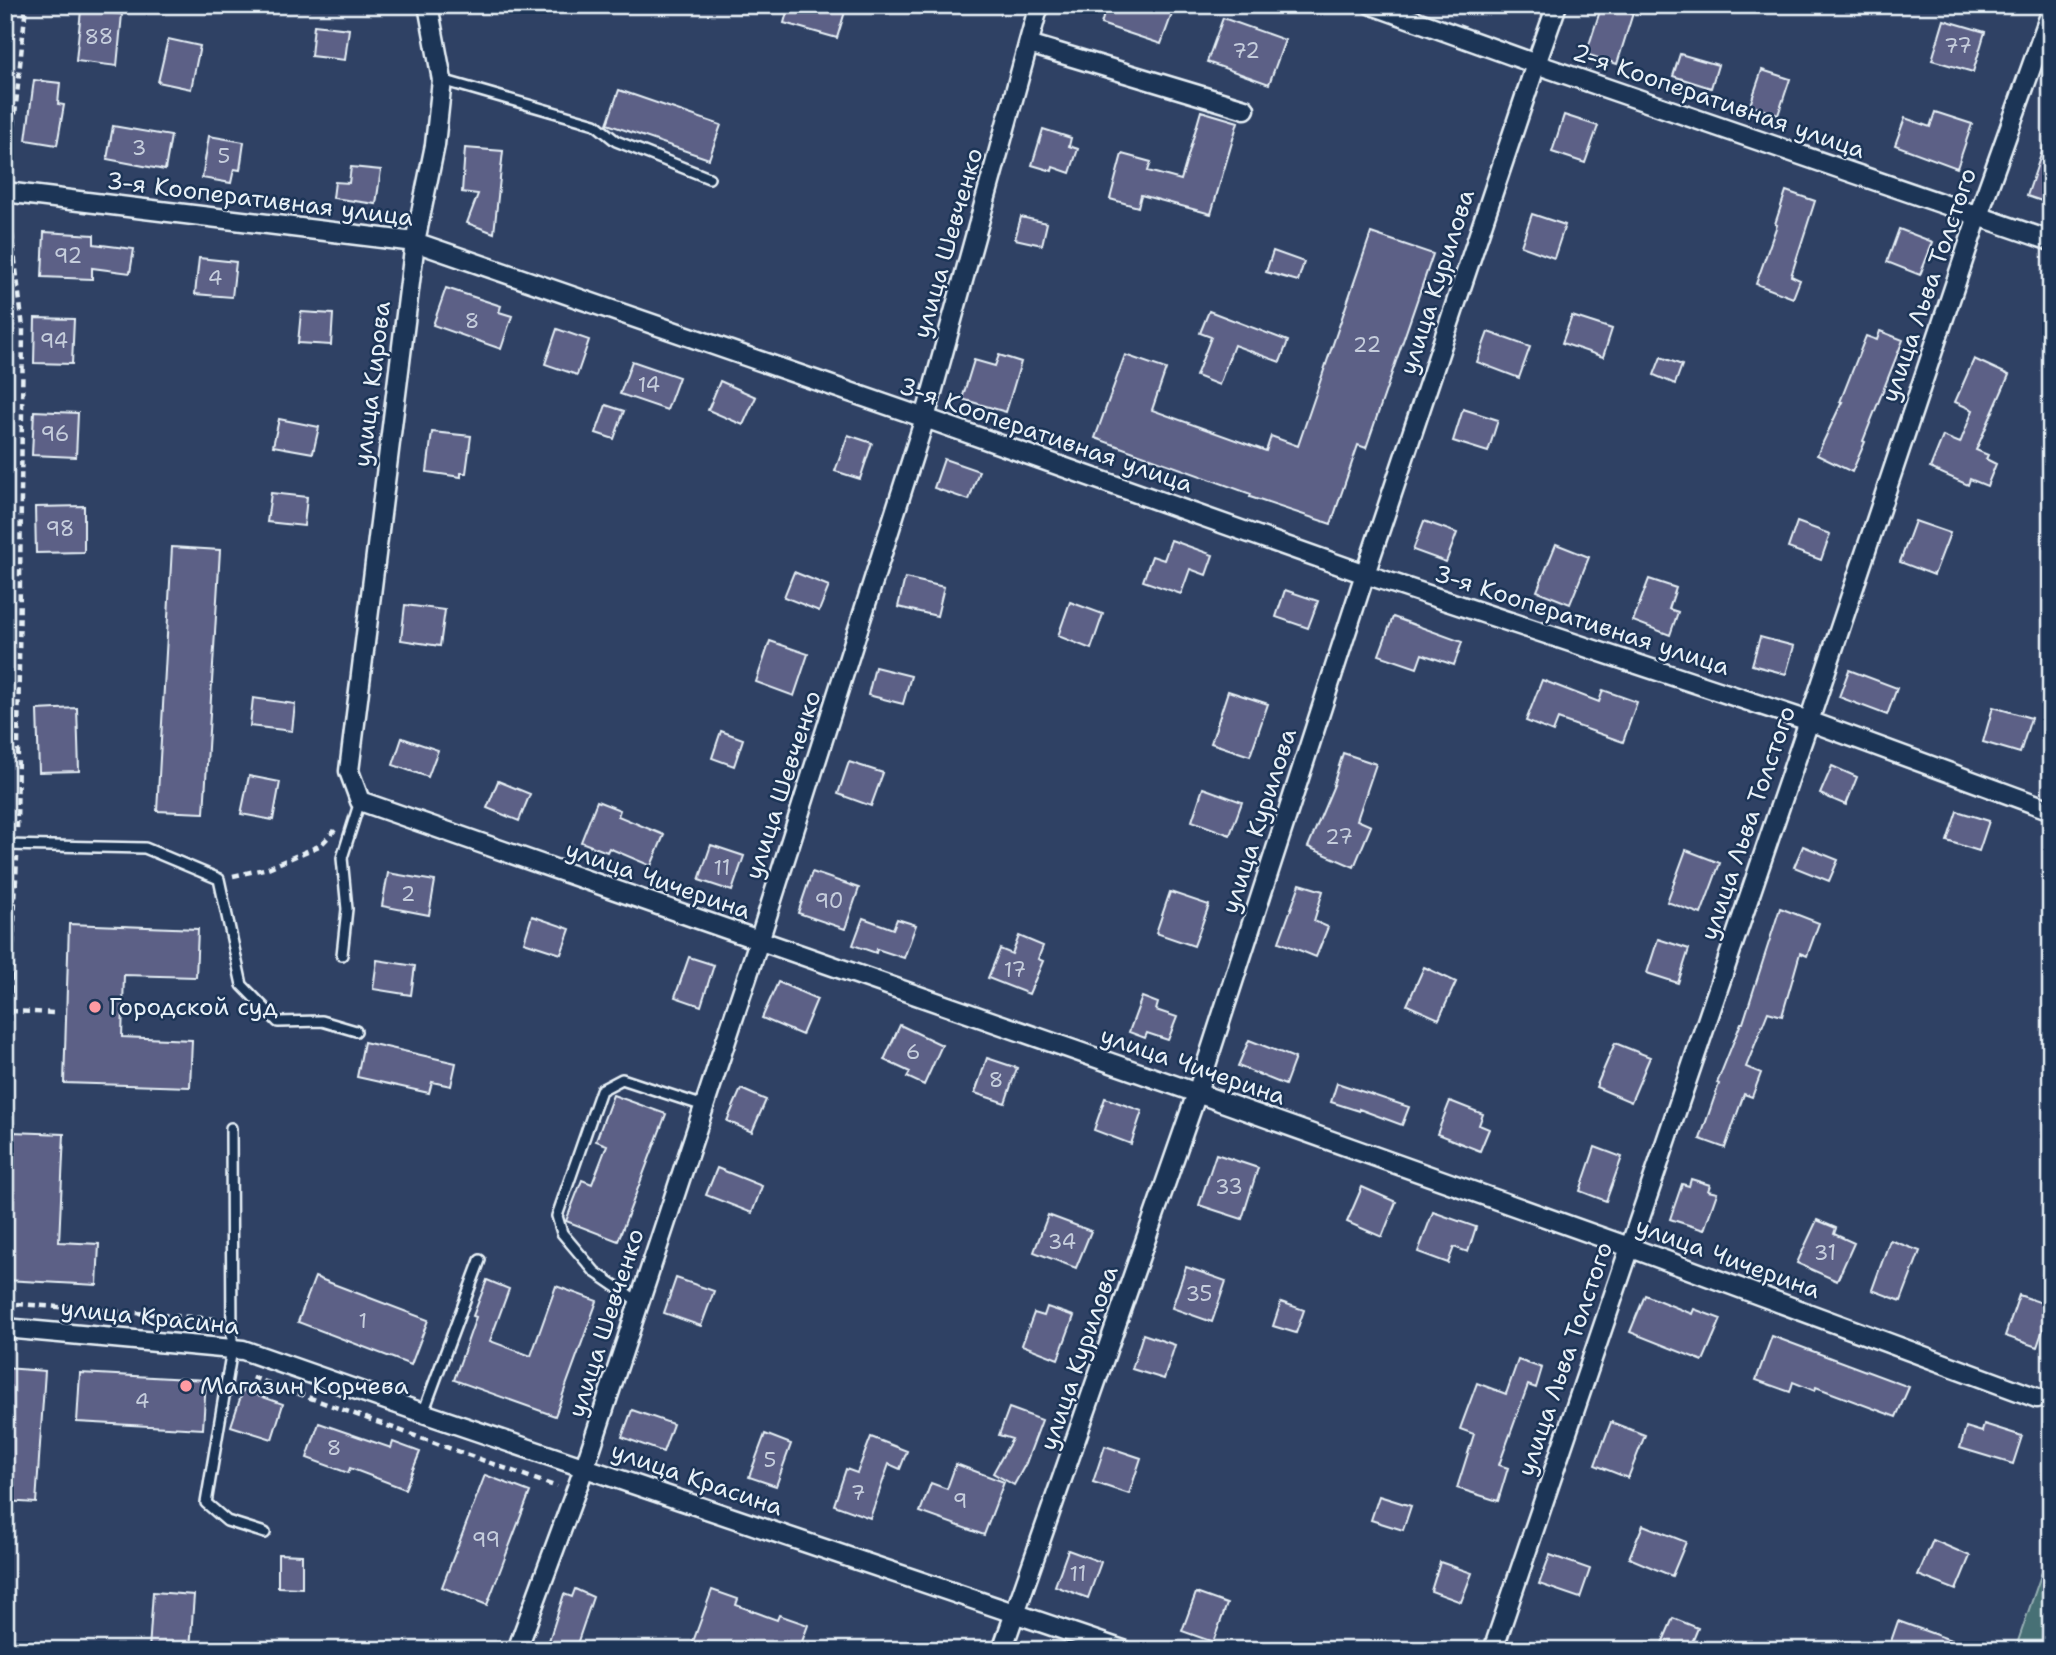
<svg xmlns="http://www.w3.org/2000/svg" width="2056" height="1655" font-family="'Shantell Sans',sans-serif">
<rect width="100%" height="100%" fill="#2f4164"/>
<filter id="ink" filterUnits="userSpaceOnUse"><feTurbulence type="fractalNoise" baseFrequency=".0143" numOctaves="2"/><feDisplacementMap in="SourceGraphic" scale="14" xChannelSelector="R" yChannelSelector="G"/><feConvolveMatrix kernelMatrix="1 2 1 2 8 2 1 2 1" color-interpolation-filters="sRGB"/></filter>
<g filter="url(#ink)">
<path fill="#476f74" stroke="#98b0b6" stroke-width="2" d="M2051 1546V1650H2015Z"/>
<path fill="#5c6186" stroke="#e8f1f8" stroke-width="2" d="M789 5H847L837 38 784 23Z
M1107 5H1156L1173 11 1161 44 1101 24Z
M1602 5H1609L1633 13 1617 64 1586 54Z
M81 10 122 14 117 66 76 61Z
M1223 18 1285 40 1269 84 1207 62Z
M1944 20 1985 32 1973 72 1932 60Z
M314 25 349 29 345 60 311 56Z
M168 39 200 46 191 89 158 82Z
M1680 54 1718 65 1711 88 1673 76Z
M1762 70 1790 79 1778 115 1750 105Z
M34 80 60 83 58 104 64 105 57 145 26 140Z
M619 90 721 125 709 159 607 124Z
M1201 111 1238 122 1211 214 1141 195 1138 207 1110 199 1122 154 1151 162 1148 171 1181 180Z
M1935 112 1972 124 1957 168 1895 145 1905 118 1930 127Z
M1564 115 1598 126 1585 163 1552 152Z
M113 126 171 136 165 170 107 159Z
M1043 129 1071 138 1069 146 1078 149 1070 173 1053 167 1052 171 1032 165Z
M2048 134 2051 135V204L2027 196Z
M209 136 244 142 240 170 234 169 231 183 202 178Z
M465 148 503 151 494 233 467 223 478 194 462 192Z
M351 167 381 170 376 204 333 198 335 182 349 183Z
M1786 191 1815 201 1791 276 1800 280 1793 298 1756 284 1777 225 1775 224Z
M1532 214 1565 225 1554 258 1521 246Z
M1021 217 1047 223 1042 245 1015 239Z
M1899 229 1933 242 1920 275 1887 262Z
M44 232 94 235V244L134 249 130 273 92 268V279L42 277Z
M1371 233 1433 254 1366 448 1358 445 1331 524 1250 497 1251 494 1095 438 1125 355 1166 369 1152 410 1266 451 1271 436 1298 446Z
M1273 251 1304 262 1298 281 1266 272Z
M199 258 236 262 232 297 195 294Z
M446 288 501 306 499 312 512 316 501 349 433 325Z
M1209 311 1288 341 1280 362 1234 345 1219 385 1196 376 1211 337 1200 333Z
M301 312 333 314 331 345 298 343Z
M1572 316 1612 329 1603 357 1562 343Z
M35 318 74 319 72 364 34 363Z
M557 329 589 340 577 375 545 364Z
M1880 331 1903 340 1863 441 1865 442 1852 472 1817 455 1842 402H1840L1866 336 1877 340Z
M1488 332 1530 347 1519 378 1477 362Z
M999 355 1021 362 1006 412 962 399 974 360 995 366Z
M1661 357 1682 365 1675 384 1654 375Z
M1974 359 2009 375 1976 450 1988 455 1986 459 1996 464 1987 486 1970 479 1968 485 1930 468 1943 436 1960 443 1973 410 1955 402Z
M632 361 679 377 667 410 620 394Z
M720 381 756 397 743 425 708 410Z
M606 405 624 411 614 439 596 433Z
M1463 409 1498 420 1488 452 1453 441Z
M34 411 78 413 76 457 32 455Z
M279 419 319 427 313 453 273 446Z
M432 432 471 436 466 473H461V477L427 472Z
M848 435 872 443 860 479 835 471Z
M944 459 979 471 969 500 934 488Z
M271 493 307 497 304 526 267 522Z
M84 506V552L36 553 35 507Z
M1424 521 1457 533 1446 562 1413 550Z
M1915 521 1950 533 1934 575 1900 562Z
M1797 522 1830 534 1821 560 1788 548Z
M1171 540 1213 555 1206 575 1190 569 1181 594 1143 581 1152 556 1164 560Z
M1556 544 1589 557 1570 604 1537 591Z
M172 547 220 550 204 813 157 811Z
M794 572 829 586 819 611 784 597Z
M905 578 944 587 937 616 898 607Z
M1649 579 1676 588 1669 609 1678 612 1670 635 1633 621Z
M1285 590 1318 601 1308 628 1276 617Z
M1070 602 1103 614 1091 649 1058 636Z
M405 605 445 610 440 646 401 640Z
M1393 617 1462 642 1454 665 1422 654 1417 668 1379 655Z
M1760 637 1794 646 1786 674 1752 665Z
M770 641 808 654 794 696 756 682Z
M875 667 911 676 903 704 868 695Z
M1849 670 1897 688 1887 715 1839 697Z
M1542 680 1599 702 1603 690 1637 702 1623 742 1558 719 1553 732 1526 721Z
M1228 691 1268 704 1250 756 1211 743Z
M253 698 295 704 292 731 250 726Z
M1993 707 2031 718 2020 753 1983 742Z
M77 708 79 771 39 772 37 710Z
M721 731 743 739 734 766 712 758Z
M402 738 438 750 428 777 393 765Z
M1343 753 1376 764 1357 820 1371 826 1354 867 1308 847 1334 785H1333Z
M849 762 883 773 871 806 838 794Z
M1832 766 1857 777 1846 805 1820 794Z
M249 776 280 782 273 820 241 814Z
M498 781 530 794 519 821 487 808Z
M1203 788 1242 802 1230 835 1192 821Z
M597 801 620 810 618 816 664 835 651 866 609 848 607 852 581 842Z
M1957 811 1989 821 1979 851 1947 841Z
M711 845 744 856 732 891 699 880Z
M1803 846 1838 860 1829 881 1794 867Z
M1686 850 1720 863 1701 914 1667 902Z
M812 872 859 888 845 929 798 913Z
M388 873 435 881 429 915 382 906Z
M1300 884 1323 891 1314 921 1328 927 1316 957 1279 942Z
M1170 892 1209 905 1194 946 1156 933Z
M1780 908 1819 923 1807 956 1800 953 1782 1016 1768 1012 1746 1067 1761 1073 1752 1097 1744 1094 1725 1148 1700 1139 1719 1084 1717 1083 1741 1023H1743Z
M532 916 570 929 561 954 524 942Z
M863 918 893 929 897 919 916 925 904 958 877 949 876 953 853 945Z
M69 924 198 929 196 977 124 975 122 1037 192 1040 190 1087 64 1083Z
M1019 936 1043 946 1038 959 1043 961 1029 994 988 978 1000 949 1012 954Z
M1658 939 1689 949 1678 983 1647 973Z
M689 957 714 965 701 1006 675 997Z
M377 960 415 966 411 995 373 989Z
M1424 967 1456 982 1439 1019 1407 1005Z
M778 982 817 999 802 1035 762 1018Z
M1142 997 1158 1003 1156 1010 1177 1017 1168 1040 1147 1033 1145 1038 1129 1032Z
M900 1025 942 1045 924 1085 907 1077 910 1072 884 1060Z
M1249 1040 1295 1058 1285 1085 1238 1066Z
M364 1042 456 1063 451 1086 432 1082 429 1093 357 1077Z
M1615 1043 1650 1057 1631 1102 1596 1087Z
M987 1058 1017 1068 1005 1103 975 1093Z
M1337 1083 1409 1107 1402 1125 1359 1109V1111L1331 1102Z
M741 1089 766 1100 752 1132 727 1121Z
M613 1095 666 1114 618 1241 566 1221 582 1180 592 1184 607 1145 596 1141Z
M1105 1098 1142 1111 1131 1144 1094 1130Z
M1450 1101 1483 1114 1479 1125 1489 1129 1480 1151 1437 1134Z
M12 1132 64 1134 59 1242 99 1244 97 1285 5 1280Z
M1595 1147 1622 1157 1606 1201 1580 1191Z
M1216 1154 1258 1168 1242 1219 1199 1205Z
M717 1168 762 1186 752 1213 706 1195Z
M1691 1179 1710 1185 1708 1191 1717 1193 1704 1230 1670 1219 1682 1184 1689 1186Z
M1362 1187 1396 1202 1382 1237 1347 1222Z
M1433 1212 1476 1227 1468 1252 1454 1247 1448 1263 1418 1252Z
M1048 1215 1091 1231 1076 1268 1034 1252Z
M1817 1220 1836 1228 1834 1234 1854 1243 1837 1281 1797 1263Z
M1890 1240 1920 1251 1901 1301 1872 1290Z
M1186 1267 1226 1281 1212 1322 1172 1308Z
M315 1277 428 1320 411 1365 298 1322Z
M676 1278 714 1291 701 1326 664 1313Z
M487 1280 509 1289 490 1341 531 1356 556 1286 597 1301 555 1416 454 1380 476 1317 473 1316Z
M1645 1295 1692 1314 1694 1309 1721 1319 1703 1361 1630 1332Z
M2019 1295 2051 1306 2037 1347 2005 1336Z
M1281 1302 1304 1310 1296 1333 1273 1326Z
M1047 1307 1074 1316 1058 1359 1022 1345 1034 1313 1044 1316Z
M1143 1334 1175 1345 1164 1379 1132 1369Z
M1772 1336 1909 1387 1896 1417 1816 1387 1815 1391 1793 1382 1790 1392 1756 1380Z
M1518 1360 1542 1368 1536 1388 1528 1385 1499 1465 1508 1468 1498 1501 1457 1488 1474 1434 1460 1429 1477 1383 1506 1394Z
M5 1368 45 1371 36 1503 5 1501Z
M80 1373 206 1380 203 1429 77 1422Z
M243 1390 283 1404 272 1439 231 1426Z
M1009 1408 1042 1420 1026 1463 1014 1485 993 1473 1012 1439 999 1435Z
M632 1410 673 1424 663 1452 622 1437Z
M1611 1422 1645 1435 1628 1478 1595 1465Z
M319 1423 391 1448 393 1442 420 1452 405 1489 350 1468 348 1473 307 1458Z
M1984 1424 2022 1436 2013 1464 1960 1448 1966 1427 1982 1432Z
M765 1434 791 1444 776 1486 749 1477Z
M871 1437 907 1451 900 1469 889 1464 870 1518 834 1505 846 1469 857 1473Z
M1105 1446 1141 1458 1129 1494 1093 1482Z
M956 1464 1004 1482 984 1535 920 1512 931 1483 947 1489Z
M485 1475 530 1492 487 1605 442 1587Z
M1379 1496 1411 1506 1403 1530 1371 1520Z
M1643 1525 1686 1542 1672 1576 1629 1558Z
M1933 1540 1970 1556 1956 1590 1918 1575Z
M1068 1550 1101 1562 1088 1598 1055 1586Z
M278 1554 302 1555V1588L278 1587Z
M1550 1555 1590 1569 1580 1598 1539 1584Z
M1440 1562 1472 1573 1461 1602 1431 1591Z
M575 1589 593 1597 575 1650H546L564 1594 572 1597Z
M712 1590 738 1599 736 1605 777 1620 779 1615 808 1625 799 1650H690Z
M153 1592 194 1595 190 1650H149Z
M1196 1593 1227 1604 1213 1642 1182 1631Z
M1673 1618 1698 1628 1689 1650H1659Z
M1898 1621 1970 1647V1650H1888Z"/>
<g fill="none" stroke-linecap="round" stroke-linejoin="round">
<g stroke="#e8f1f8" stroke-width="14">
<path id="service" d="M442 80 595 124 616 141 709 178
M5 845 145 848 219 879 242 985 278 1022 322 1021 356 1031
M342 955 347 909 342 858 360 801
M231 1128 232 1349 206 1503 227 1521 265 1533
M639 1302 595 1272 562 1233 557 1216 601 1090 622 1079 704 1106
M423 1413 480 1260"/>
</g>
<g stroke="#e8f1f8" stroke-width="23">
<path id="minor" d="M428 5 442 80 435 145 415 242 349 771 360 801 1197 1093 1629 1247 2037 1398
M1372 5 1536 64 2051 241
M1029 44 1245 109
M5 192 415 242 925 418 1365 574 1809 721 2051 810
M5 1328 243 1350 423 1413 1123 1650
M517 1650 585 1466 759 941 925 418 1039 5
M1002 1650 1197 1093 1365 574 1536 64 1557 5
M1493 1650 1809 721 1978 216 2051 12"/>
</g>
<path stroke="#e8f1f8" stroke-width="4.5" stroke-dasharray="7 5" stroke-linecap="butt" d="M9 174 26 5
M9 210 23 328 17 831
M233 876 268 868 321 845 335 830
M10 1011 55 1013
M5 1077 10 1011 17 857
M5 1303 217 1319
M252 1377 557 1487"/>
<use href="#service" stroke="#1d3557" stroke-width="9"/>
<use href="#minor" stroke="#1d3557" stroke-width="18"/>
</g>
</g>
<g fill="#ff9aa2" stroke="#1d3557" stroke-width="2.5">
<circle cx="95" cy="1007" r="7"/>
<circle cx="186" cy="1386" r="7"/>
</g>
<g text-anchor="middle" stroke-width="5" stroke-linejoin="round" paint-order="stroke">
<g font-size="21" fill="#c5cddc">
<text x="99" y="44">88</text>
<text x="1958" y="53">77</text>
<text x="1246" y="58">72</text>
<text x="139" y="155">3</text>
<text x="224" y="163">5</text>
<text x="68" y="263">92</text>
<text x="215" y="285">4</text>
<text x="472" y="328">8</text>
<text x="54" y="348">94</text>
<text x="1367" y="352">22</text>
<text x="649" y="392">14</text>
<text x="55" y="441">96</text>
<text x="60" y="536">98</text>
<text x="1339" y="844">27</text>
<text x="722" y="875">11</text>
<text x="408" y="901">2</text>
<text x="829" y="908">90</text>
<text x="1015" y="977">17</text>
<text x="913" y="1059">6</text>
<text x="996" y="1087">8</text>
<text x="1229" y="1194">33</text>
<text x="1062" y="1249">34</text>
<text x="1825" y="1260">31</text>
<text x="1199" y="1301">35</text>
<text x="363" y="1328">1</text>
<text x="142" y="1408">4</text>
<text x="334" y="1455">8</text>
<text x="770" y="1467">5</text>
<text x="858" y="1500">7</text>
<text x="960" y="1508">9</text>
<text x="486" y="1547">99</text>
<text x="1078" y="1581">11</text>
</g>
<g font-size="24" fill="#e8f1f8" stroke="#1d3557">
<text transform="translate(1719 101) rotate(19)" y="8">2-я Кооперативная улица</text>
<text transform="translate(260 199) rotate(7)" y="8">3-я Кооперативная улица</text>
<text transform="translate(948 243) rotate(-74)" y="8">улица Шевченко</text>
<text transform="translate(1437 282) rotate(-72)" y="8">улица Курилова</text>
<text transform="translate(1929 285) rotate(-71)" y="8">улица Льва Толстого</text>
<text transform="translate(372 384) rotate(-83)" y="8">улица Кирова</text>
<text transform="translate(1046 435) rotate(19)" y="8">3-я Кооперативная улица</text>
<text transform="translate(1582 620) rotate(18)" y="8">3-я Кооперативная улица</text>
<text transform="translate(783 785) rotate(-72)" y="8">улица Шевченко</text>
<text transform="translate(1259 821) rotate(-72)" y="8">улица Курилова</text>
<text transform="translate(1748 823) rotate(-71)" y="8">улица Льва Толстого</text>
<text transform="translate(658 880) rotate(19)" y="8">улица Чичерина</text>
<text transform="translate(1193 1066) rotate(19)" y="8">улица Чичерина</text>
<text transform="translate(1728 1258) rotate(20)" y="8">улица Чичерина</text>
<text transform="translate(150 1317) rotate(6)" y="8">улица Красина</text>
<text transform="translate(606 1323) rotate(-72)" y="8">улица Шевченко</text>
<text transform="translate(1079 1358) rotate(-71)" y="8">улица Курилова</text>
<text transform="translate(1565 1359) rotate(-71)" y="8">улица Льва Толстого</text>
<text transform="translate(697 1479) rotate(19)" y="8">улица Красина</text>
</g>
<g font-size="24" fill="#e8f1f8" stroke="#1d3557" text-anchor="start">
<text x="109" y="1015">Городской суд</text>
<text x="200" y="1394">Магазин Корчева</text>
</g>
</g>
<rect width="2056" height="1655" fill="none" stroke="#1d3557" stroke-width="28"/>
<rect x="14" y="14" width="2028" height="1627" fill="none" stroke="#e8f1f8" stroke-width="2.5" filter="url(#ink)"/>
</svg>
